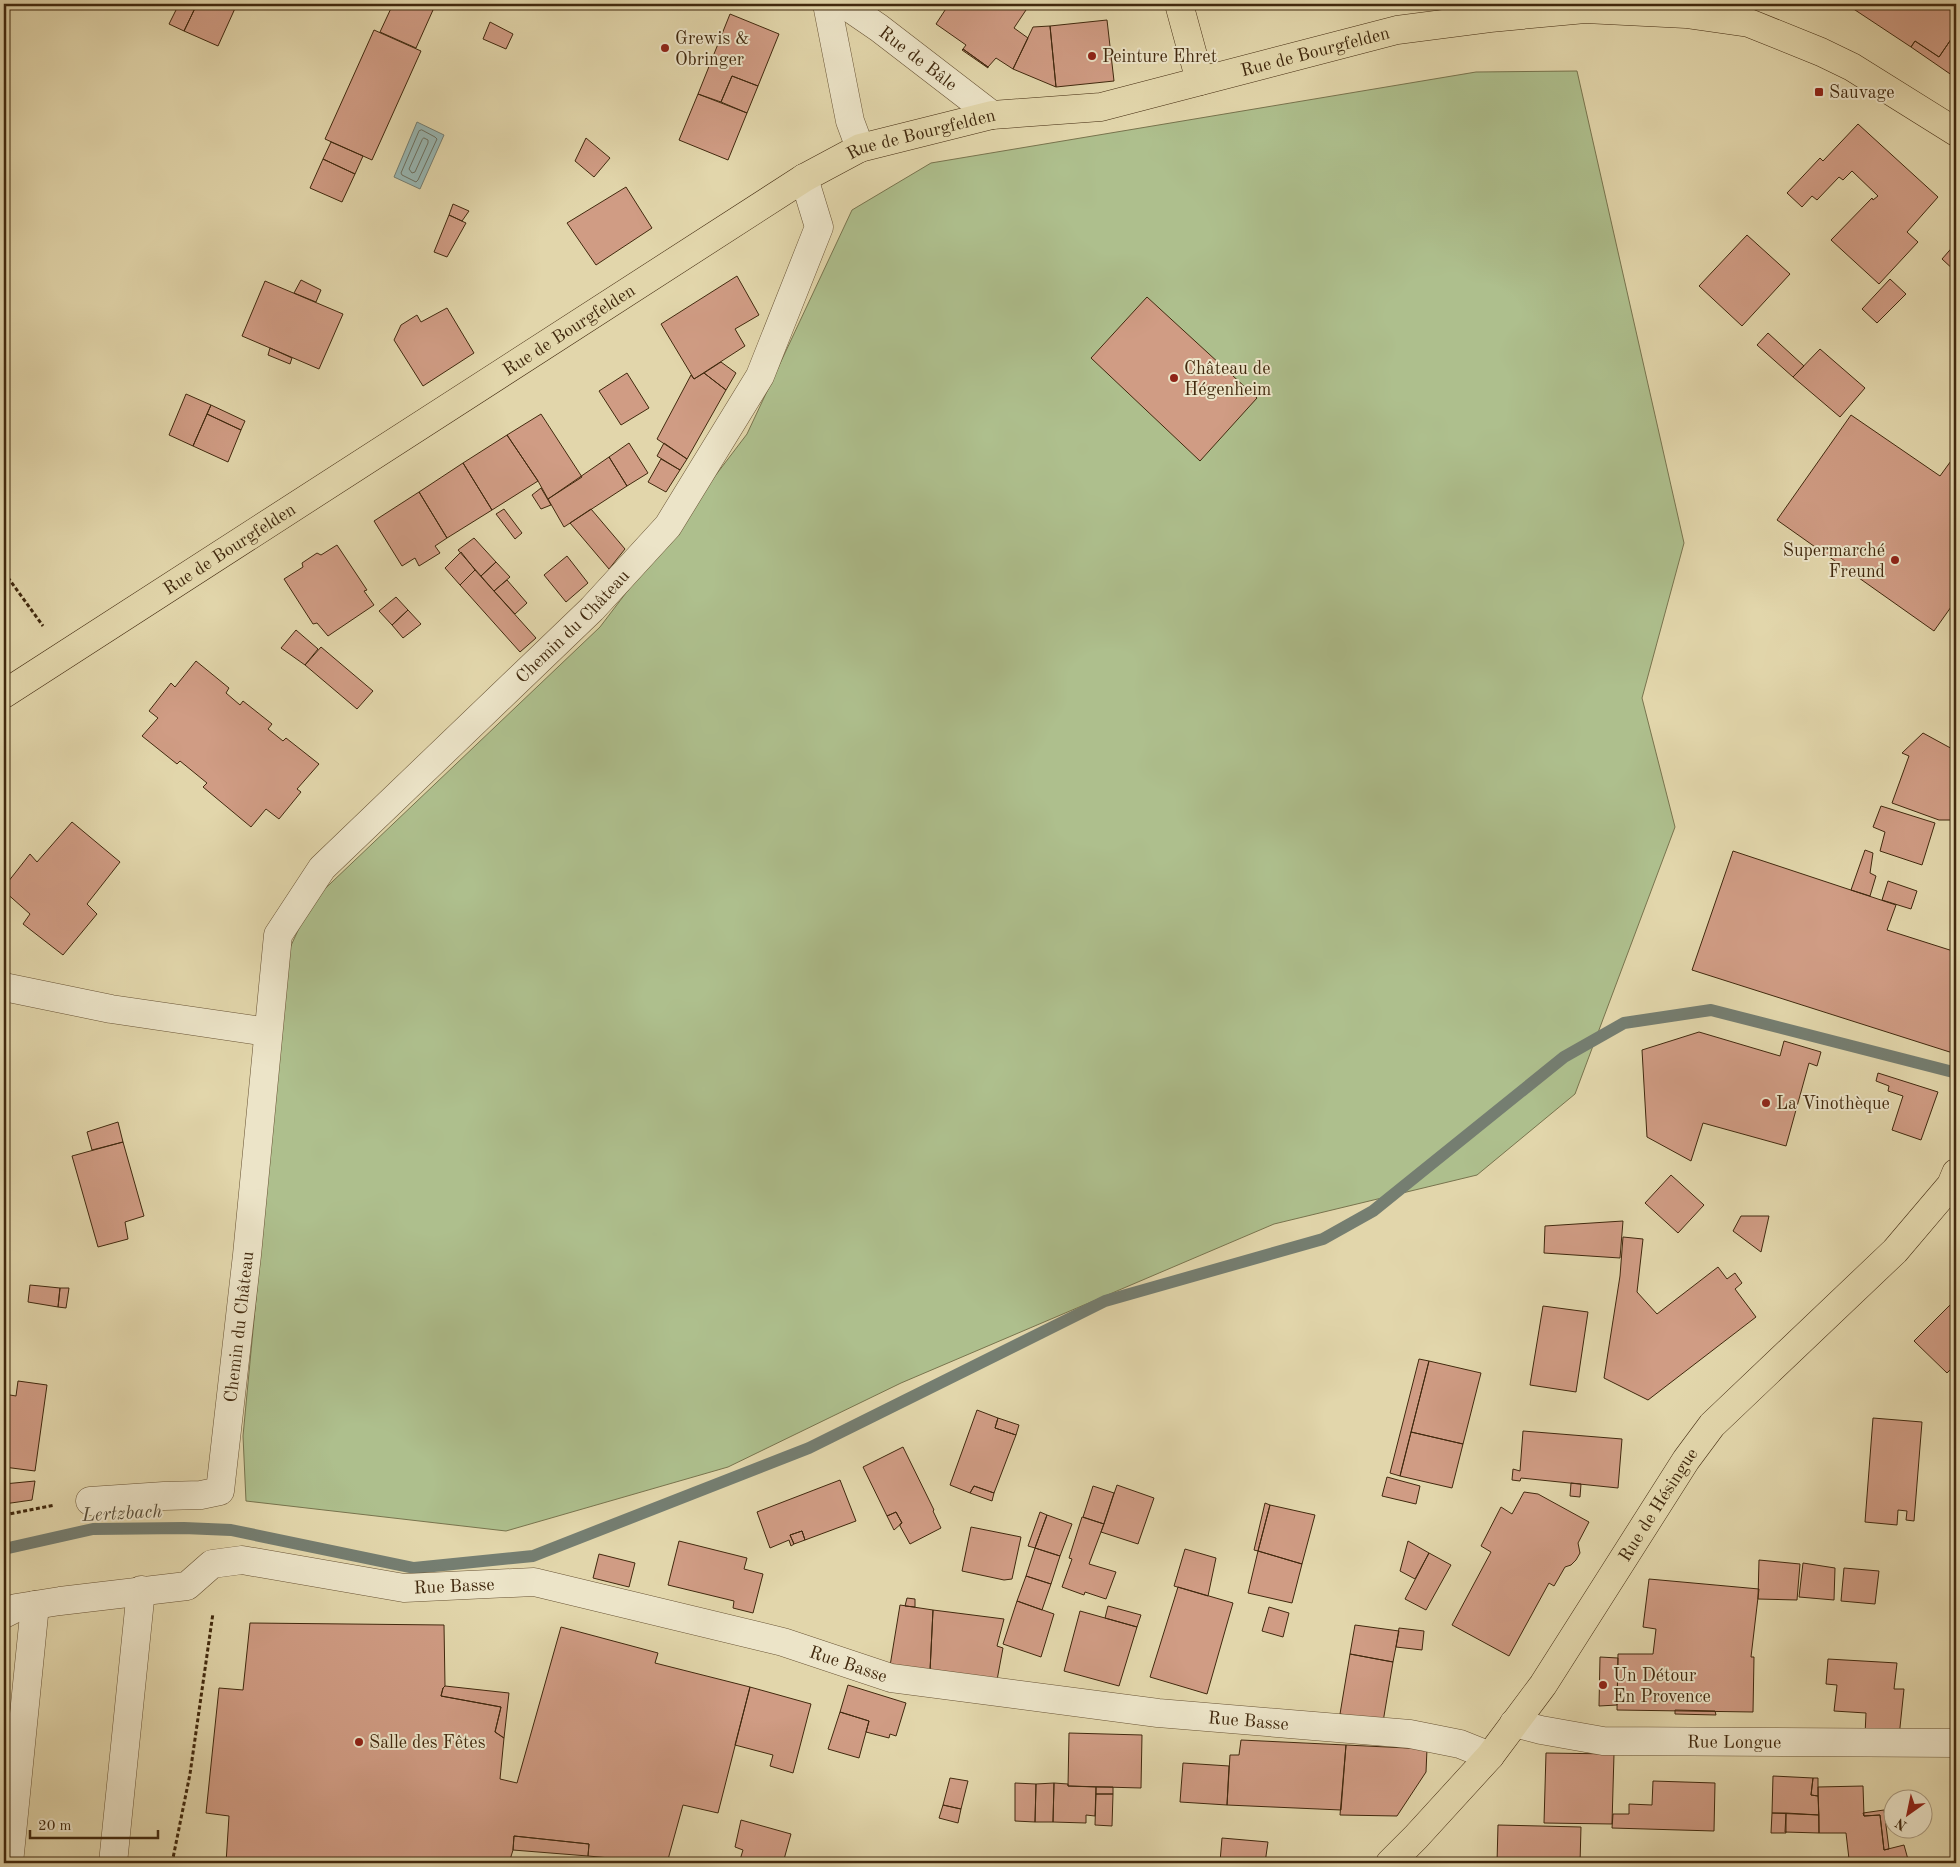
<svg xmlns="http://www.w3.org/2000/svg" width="1960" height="1867" font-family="'Old Standard TT',serif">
<rect width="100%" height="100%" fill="#e2d6ab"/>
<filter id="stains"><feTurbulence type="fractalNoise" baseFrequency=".004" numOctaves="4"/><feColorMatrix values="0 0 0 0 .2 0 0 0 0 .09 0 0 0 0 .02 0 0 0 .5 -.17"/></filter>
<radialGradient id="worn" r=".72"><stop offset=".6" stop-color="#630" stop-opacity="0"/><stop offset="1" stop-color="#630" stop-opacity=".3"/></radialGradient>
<path fill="#aebf8d" stroke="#78744e" d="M1577 71 1684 543 1642 698 1675 827 1575 1094 1477 1175 1274 1224 901 1383 728 1467 506 1531 246 1501 243 1436 289 950 311 902 600 627 747 434 852 210 931 163 1476 72Z"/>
<path fill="#98b7b3" stroke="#757e71" d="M417 122 444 135 420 189 394 177Z"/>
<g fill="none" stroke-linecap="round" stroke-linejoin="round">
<path stroke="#6c7060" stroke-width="1" d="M422 130 435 137 437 139 418 180 416 182 402 175 401 173 419 131Z
M424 138 428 140V143L415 172 412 173 409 169 422 140Z"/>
<path stroke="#757e71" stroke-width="12" d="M4 1549 93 1529 184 1528 231 1530 414 1568 533 1556 809 1448 1105 1301 1323 1239 1373 1211 1564 1057 1624 1023 1711 1010 1953 1072"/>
</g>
<path fill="#d09c84" stroke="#41290e" d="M175 4H197L184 31 169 24 178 6Z
M197 4H237L218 46 184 31Z
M393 4H420L433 10 416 48 380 32Z
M949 4H1030L1014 28 1028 38 1013 69 996 58 988 67 963 49 966 45 936 24Z
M1846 4H1956V32L1939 57 1915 41 1911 47Z
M730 14 779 34 758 86 732 76 721 102 698 94Z
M1107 20 1114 81 1056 87 1050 26Z
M490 22 513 34 506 49 483 39Z
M1050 26 1056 87 1013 69 1033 27Z
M374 30 421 51 372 160 325 139Z
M1956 32V78L1911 47 1915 41 1939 57Z
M963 49 988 67V68L962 50Z
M732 76 758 86 747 113 721 102Z
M698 94 747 113 728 160 679 140Z
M1858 124 1938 197 1907 232 1918 242 1879 284 1831 240 1872 198 1873 200 1878 196 1852 171 1843 180 1839 177 1817 200 1812 196 1802 207 1787 193 1820 158 1823 161Z
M586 138 610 158 594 177 575 161Z
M331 142 363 156 355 174 323 159Z
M323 159 355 174 342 202 310 188Z
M626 187 652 228 596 265 567 223Z
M453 204 469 211 462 221 449 215Z
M449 215 466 223 447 257 434 252Z
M1747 235 1790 274 1742 326 1699 286Z
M1956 243V272L1942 259Z
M737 276 759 315 735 329 745 346 694 379 661 324Z
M1890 279 1906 294 1877 323 1862 309Z
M301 280 321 290 316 302 294 293Z
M265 281 343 314 319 369 242 336Z
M1147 297 1257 398 1200 461 1091 358Z
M447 308 474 353 423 386 394 340 401 325 417 315 421 322Z
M1768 333 1804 366 1793 377 1757 345Z
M270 348 292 358 290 364 268 355Z
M1820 349 1865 388 1840 417 1793 377Z
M721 362 736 373 726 390 704 373Z
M627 373 649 408 621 425 599 391Z
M704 373 726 390 687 459 657 439 691 375 694 379Z
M186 394 211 405 193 446 169 435Z
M211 405 245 421 241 430 207 414Z
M207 414 241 430 228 462 193 446Z
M541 414 582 477 548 499 538 481 507 435Z
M1851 415 1940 476 1956 454V600L1934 631 1777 520Z
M507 435 538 481 492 510 463 463Z
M629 443 648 473 627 486 609 457Z
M664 443 687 459 680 470 657 456Z
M609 457 627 486 564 527 548 499Z
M661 459 680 470 666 492 648 482Z
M463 463 492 510 447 538 419 492Z
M541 488 551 505 541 509 532 495Z
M419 492 447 538 435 546 440 553 419 566 415 558 402 566 374 521Z
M504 509 522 533 515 539 496 514Z
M591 509 625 549 609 569 570 523Z
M474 538 496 562 481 576 458 550Z
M337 545 367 590 364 591 374 605 328 636 317 623 313 624 284 579 303 567 302 563 317 553 321 555Z
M461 552 475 570 460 585 445 568Z
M567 556 588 583 566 602 544 575Z
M496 562 510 577 494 591 481 576Z
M475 570 536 638 520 652 460 585Z
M507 580 527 603 515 614 494 591Z
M396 597 408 610 392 625 379 611Z
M408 610 421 624 403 638 392 625Z
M296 630 318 649 305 665 281 648Z
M321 647 373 691 357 709 305 665Z
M196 661 229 688 226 693 240 705 243 701 272 724 268 729 283 741 286 738 319 764 297 789 301 792 279 819 266 809 251 827 203 787 207 783 180 761 177 764 142 736 158 718 149 711 171 683 175 687Z
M1923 733 1956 751V820H1939L1892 803 1909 756 1902 753Z
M1881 806 1935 823 1922 865 1880 851 1885 832 1873 827Z
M72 822 120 862 87 904 97 914 63 955 23 924 30 914 4 891V887L30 854 37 862Z
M1865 850 1873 853 1870 873 1876 876 1870 896 1851 890Z
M1733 851 1896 905 1887 930 1956 952V1054L1692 970Z
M1888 881 1917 891 1911 909 1882 900Z
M1699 1032 1780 1056 1784 1041 1821 1052 1817 1066 1809 1063 1786 1146 1703 1123 1691 1161 1647 1137 1642 1050Z
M1878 1073 1938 1092 1921 1140 1892 1130 1903 1096 1888 1091 1889 1086 1876 1081Z
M118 1122 123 1142 92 1150 87 1132Z
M123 1142 144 1216 125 1222 128 1239 98 1247 72 1156Z
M1671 1175 1704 1205 1678 1233 1645 1203Z
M1741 1216H1769L1761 1252 1733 1231Z
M1623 1221 1620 1258 1544 1253 1545 1226Z
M1623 1237 1643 1239 1637 1292 1657 1314 1718 1267 1727 1279 1735 1273 1742 1283 1735 1289 1756 1317 1648 1400 1604 1378 1620 1276Z
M30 1285 60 1288 58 1307 28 1302Z
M60 1288H69L66 1308 58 1307Z
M1956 1299V1364L1947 1373 1914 1341Z
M1543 1306 1588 1312 1576 1392 1530 1385Z
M1419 1359 1429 1361 1400 1476 1390 1473Z
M1429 1361 1481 1373 1463 1444 1411 1432Z
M18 1381 47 1385 35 1471 4 1467V1394L16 1396Z
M977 1410 998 1418 995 1428 1016 1435 994 1493 974 1486 970 1493 950 1485Z
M998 1418 1019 1425 1016 1435 995 1428Z
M1873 1418 1922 1422 1914 1521 1906 1520 1907 1511 1898 1510 1897 1525 1865 1522Z
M1523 1431 1622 1439 1618 1488 1521 1478 1520 1481 1512 1480 1513 1469 1520 1471Z
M1411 1432 1463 1444 1452 1488 1400 1476Z
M903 1447 934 1510 933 1511 941 1528 910 1544 900 1526V1524L902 1523 896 1512 887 1516 863 1467Z
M1387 1477 1420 1486 1416 1504 1382 1496Z
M840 1480 856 1521 805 1540 802 1531 790 1535 794 1544 791 1546 789 1540 770 1548 757 1512Z
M35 1481 32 1500 4 1504V1484Z
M1571 1483 1581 1484 1580 1497 1570 1496Z
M1117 1485 1154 1498 1138 1544 1101 1532Z
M974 1486 994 1493 992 1501 970 1493Z
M1093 1486 1114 1493 1104 1524 1083 1517Z
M1524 1492 1538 1494 1589 1522 1578 1543 1580 1553 1576 1560 1571 1565 1565 1567 1554 1586 1549 1583 1509 1656 1452 1625 1491 1552 1481 1546 1501 1507 1512 1514Z
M1265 1503 1270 1505 1258 1551 1254 1550Z
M1270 1505 1315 1515 1302 1564 1258 1551Z
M896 1512 902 1523 894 1530 887 1516Z
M1040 1512 1047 1515 1035 1548 1028 1546Z
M1047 1515 1072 1524 1060 1556 1035 1548Z
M1082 1517 1104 1524 1089 1564 1116 1572 1106 1599 1085 1592 1084 1595 1062 1587 1072 1559 1069 1558Z
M971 1527 1021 1537 1012 1579 1004 1580 962 1571Z
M802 1531 805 1540 794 1544 790 1535Z
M679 1541 747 1558 744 1569 763 1574 753 1613 733 1608 734 1601 668 1585Z
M1408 1541 1429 1553 1415 1579 1400 1571Z
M1035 1548 1060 1556 1051 1584 1026 1576Z
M1185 1549 1216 1558 1208 1596 1174 1586Z
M1258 1551 1302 1564 1292 1603 1248 1593Z
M1429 1553 1451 1565 1426 1610 1405 1599Z
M599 1554 635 1563 629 1587 593 1578Z
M1759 1560 1800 1564 1797 1600 1758 1599Z
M1803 1563 1835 1568 1834 1600 1799 1597Z
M1844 1568 1879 1571 1875 1604 1841 1601Z
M1026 1576 1051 1584 1042 1610 1017 1601Z
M1649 1579 1759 1589 1751 1657H1754L1753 1712 1617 1710 1618 1654H1653L1656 1629 1643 1627Z
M1178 1587 1233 1603 1207 1694 1150 1677Z
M907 1598 915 1599V1607L905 1606Z
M1017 1601 1054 1614 1041 1657 1003 1644Z
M900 1605 933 1610 930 1671 890 1666Z
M1108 1606 1141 1615 1137 1627 1105 1618Z
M1269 1607 1289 1613 1283 1637 1262 1631Z
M933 1610 1004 1619 997 1646 1003 1648 997 1680 930 1671Z
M1080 1611 1137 1627 1119 1686 1064 1671Z
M250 1623 444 1625 445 1686 443 1688 441 1696 501 1707 495 1732 504 1738 500 1779 517 1783 561 1627 658 1653 655 1663 750 1687 718 1813 683 1805 667 1863 588 1856 589 1844 514 1836 513 1850 509 1863H226L229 1816 206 1813 219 1688 243 1690Z
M1355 1625 1399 1631 1393 1662 1350 1654Z
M1399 1628 1424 1631 1422 1650 1396 1647Z
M1350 1654 1393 1662 1383 1722 1340 1714Z
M1600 1657 1618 1658 1617 1705 1599 1706Z
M1828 1659 1897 1663 1894 1689H1904L1899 1737 1865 1735 1866 1713 1834 1711 1837 1685 1826 1684Z
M848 1685 906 1703 896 1736 890 1734 889 1738 866 1732 869 1721 840 1712Z
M445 1686 509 1693 504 1738 495 1732 501 1707 441 1696 443 1688Z
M750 1687 811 1704 793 1773 770 1766 773 1755 735 1745Z
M1675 1710 1715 1711 1716 1715 1675 1714Z
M840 1712 869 1721 859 1758 828 1749Z
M1069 1733 1142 1735 1141 1788 1068 1786Z
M1241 1740 1346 1745 1341 1810 1227 1805 1230 1755H1239Z
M1346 1745 1427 1749 1426 1772 1397 1816 1340 1815Z
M1546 1753 1614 1754 1612 1824 1544 1823Z
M1183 1763 1229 1766 1227 1805 1180 1802Z
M1773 1776 1813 1778 1811 1795 1818 1796 1819 1815 1772 1813Z
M950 1778 968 1781 961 1809 943 1805Z
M1813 1778H1818V1796L1811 1795Z
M1653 1781 1715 1783 1714 1831 1612 1828 1613 1814H1629V1804L1652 1805Z
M1015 1783 1036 1784 1035 1822 1015 1821Z
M1054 1783 1068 1784V1786L1096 1787 1095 1816 1086 1815V1823L1053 1822Z
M1054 1783 1053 1822H1035L1036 1784Z
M1863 1786 1864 1816 1880 1815 1884 1850 1904 1845 1909 1863H1832L1849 1859 1846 1833H1819L1818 1787Z
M1096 1787H1113V1794H1096Z
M1096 1794H1113L1112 1826 1095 1825Z
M943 1805 961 1809 958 1823 939 1818Z
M1884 1810 1889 1849 1884 1850 1880 1815 1864 1816 1863 1813Z
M1772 1813H1786V1833H1771Z
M1786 1813 1819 1815V1833L1785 1832Z
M741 1820 791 1834 783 1863H739L743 1850 735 1847Z
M1498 1825 1581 1827 1580 1863H1497Z
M514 1836 589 1844 588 1856 513 1850Z
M1222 1838 1268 1842 1265 1863 1220 1862Z"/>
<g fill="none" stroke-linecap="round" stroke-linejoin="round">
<g stroke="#695435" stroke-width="29">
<g id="minor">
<path d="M827 4 850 121 860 148"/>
<path id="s1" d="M844 4 879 28 992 115"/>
<path d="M4 987 111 1009 268 1032"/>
<path id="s2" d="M90 1501 164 1496 201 1495 220 1491 247 1255 278 935 322 868 592 609 668 526 760 376 819 227 804 178"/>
<path id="s3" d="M4 1614 16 1608 60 1601 187 1586 212 1564 242 1560 404 1588 534 1582 783 1642 891 1678 1158 1713 1410 1734 1460 1744 1490 1756"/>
<path id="s4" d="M1514 1723 1541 1730 1603 1741 1956 1743"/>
<path d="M9 1863 35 1605"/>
<path d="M113 1863 141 1590"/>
</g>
</g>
<g stroke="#41290e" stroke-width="29">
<g id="major">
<path d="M1179 4 1200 81"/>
<path id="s5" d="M4 694 804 178 860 148 992 115 1101 107 1397 30 1490 18 1585 9 1686 14 1749 23 1821 52 1852 67 1956 132"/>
<path id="s6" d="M1390 1863 1416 1837 1490 1756 1543 1685 1686 1460 1712 1425 1895 1251 1951 1185 1956 1173"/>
</g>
</g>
<path stroke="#41290e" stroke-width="3" stroke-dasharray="4 2.5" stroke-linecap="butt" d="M4 572 43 626
M4 1515 55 1505
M172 1863 190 1774 213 1613"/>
<use href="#minor" stroke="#ece4c8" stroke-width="28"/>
<use href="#major" stroke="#e2d6ab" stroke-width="28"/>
</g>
<g fill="#8f2418" stroke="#ece4c8" stroke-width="2">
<circle cx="665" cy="48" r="5"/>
<circle cx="1092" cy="56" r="5"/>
<rect x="1814" y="87" width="10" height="10" rx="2.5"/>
<circle cx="1174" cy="378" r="5"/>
<circle cx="1895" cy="560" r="5"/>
<circle cx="1766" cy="1103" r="5"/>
<circle cx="1603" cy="1685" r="5"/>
<circle cx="359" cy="1742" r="5"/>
</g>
<g text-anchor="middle" stroke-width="4" stroke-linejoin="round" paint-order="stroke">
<g font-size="18" fill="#41290e" stroke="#ece4c8" text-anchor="start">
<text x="675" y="44">Grewis &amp;<tspan x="675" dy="21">Obringer</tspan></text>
<text x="1102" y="62">Peinture Ehret</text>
<text x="1829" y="98">Sauvage</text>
<text x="1184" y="374">Château de<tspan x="1184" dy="21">Hégenheim</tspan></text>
<text x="1885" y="556" text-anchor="end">Supermarché<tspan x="1885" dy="21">Freund</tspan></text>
<text x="1776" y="1109">La Vinothèque</text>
<text x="1613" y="1681">Un Détour<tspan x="1613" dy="21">En Provence</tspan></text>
<text x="369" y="1748">Salle des Fêtes</text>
</g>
<g font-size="18" fill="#41290e" stroke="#ece4c8">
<text dy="6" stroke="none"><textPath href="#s5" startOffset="1482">Rue de Bourgfelden</textPath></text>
<text dy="6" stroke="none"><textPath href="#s1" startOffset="92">Rue de Bâle</textPath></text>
<text dy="6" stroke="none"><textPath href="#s5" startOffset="1078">Rue de Bourgfelden</textPath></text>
<text dy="6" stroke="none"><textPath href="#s5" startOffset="672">Rue de Bourgfelden</textPath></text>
<text dy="6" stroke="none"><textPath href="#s5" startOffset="268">Rue de Bourgfelden</textPath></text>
<text dy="6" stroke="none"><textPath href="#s2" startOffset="1118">Chemin du Château</textPath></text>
<text dy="6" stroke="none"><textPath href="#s2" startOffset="296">Chemin du Château</textPath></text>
<text dy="6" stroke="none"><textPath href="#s6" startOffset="449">Rue de Hésingue</textPath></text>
<text dy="6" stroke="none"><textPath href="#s3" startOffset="464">Rue Basse</textPath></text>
<text dy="6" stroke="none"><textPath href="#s3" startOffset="869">Rue Basse</textPath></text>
<text dy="6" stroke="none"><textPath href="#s3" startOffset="1274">Rue Basse</textPath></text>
<text dy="6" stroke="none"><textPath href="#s4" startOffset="222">Rue Longue</textPath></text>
</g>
<g font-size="19" font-style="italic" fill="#574c37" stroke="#ece4c8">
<text transform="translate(122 1512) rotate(-3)" y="7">Lertzbach</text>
</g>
</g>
<rect width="1960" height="1867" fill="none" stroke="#e2d6ab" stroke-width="20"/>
<rect x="5" y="5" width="1950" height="1857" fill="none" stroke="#41290e" stroke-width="2.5"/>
<rect x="10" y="10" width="1940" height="1847" fill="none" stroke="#41290e"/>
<g transform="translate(1908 1814) rotate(213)"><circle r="24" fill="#ece4c8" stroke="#a8997e"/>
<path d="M0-4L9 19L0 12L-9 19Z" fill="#8f2418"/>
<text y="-8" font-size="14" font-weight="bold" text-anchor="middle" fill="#41290e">N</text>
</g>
<path d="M30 1830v8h128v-8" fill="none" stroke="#41290e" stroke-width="2.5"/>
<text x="38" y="1830" font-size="15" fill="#41290e" stroke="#ece4c8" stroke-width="4" paint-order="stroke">20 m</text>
<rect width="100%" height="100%" filter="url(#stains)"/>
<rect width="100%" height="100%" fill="url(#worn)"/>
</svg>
